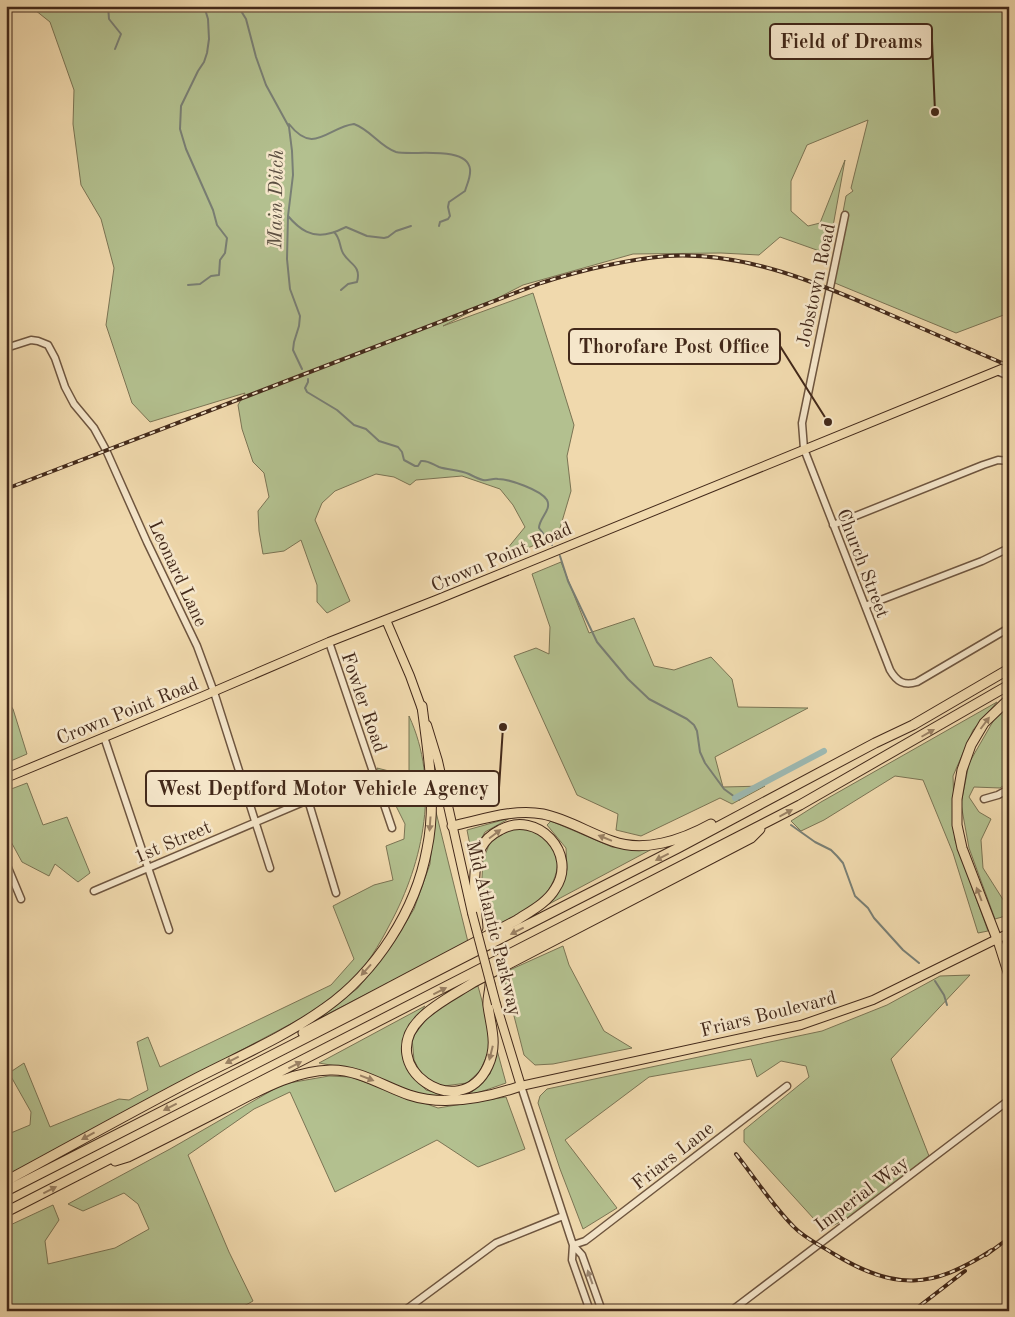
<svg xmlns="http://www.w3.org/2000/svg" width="1015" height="1317" font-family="'Old Standard TT',serif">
<rect width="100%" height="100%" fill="#f0d9ad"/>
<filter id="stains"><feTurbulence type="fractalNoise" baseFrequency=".004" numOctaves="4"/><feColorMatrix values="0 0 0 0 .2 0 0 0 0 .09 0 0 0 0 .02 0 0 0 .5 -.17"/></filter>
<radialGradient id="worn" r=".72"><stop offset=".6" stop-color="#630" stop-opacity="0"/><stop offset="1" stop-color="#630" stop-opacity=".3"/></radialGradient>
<path fill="#b3c08f" stroke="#7b7454" d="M30 6H567L569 11 580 6H1009V313L956 333 830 281 846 196 853 191 851 188 868 120 807 145 791 181V211L808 226 820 223 845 160 828 254 780 237 759 255 721 253 633 254 523 285 443 326 533 293 574 425 567 456 571 491 558 535 523 550 507 549 525 527 513 505 500 489 462 476 416 480 410 485 394 477 376 474 335 491 322 503 315 520 350 601 327 613 317 602V585L301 540 284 551 263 554 259 531 258 511 269 497 264 473 253 462 242 429 238 405 245 393 150 422 132 403 106 325 114 268 101 219 81 185 73 124 74 90 50 22Z
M561 562 589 633 634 618 654 666 674 670 711 657 732 679 738 707 808 708 715 757 723 787 765 786 732 804 720 798 641 836 616 830 618 814 577 795 514 656 536 648 549 654 550 627 532 574Z
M6 699 13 709 27 754 6 763Z
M997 702 973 730 953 776 955 840 988 931 978 933 953 853 923 780 895 776 824 820 801 831 791 821 821 802Z
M1009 704V782L1000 788 974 787 969 797 979 812 991 819 981 840 983 868 1009 909V915L995 919 969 848 961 804 969 763 999 711Z
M409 716C440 783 424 861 390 924 379 945 367 966 349 983 338 994 323 1003 311 1013L6 1176V1135L30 1125 31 1112 9 1073 24 1063 50 1127 119 1099 129 1100 148 1090 137 1042 148 1037 160 1067 331 985 354 959 333 906 374 885 393 880 386 846 404 839 405 824 377 768 409 776Z
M27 783 43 825 67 817 90 873 78 882 55 864 49 876 22 862 9 838H6V791Z
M435 808 468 942 320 1018 358 988 392 945 414 909 430 864Z
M510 818 485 832 472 856 467 830Z
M551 821 612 847 654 848 549 904 567 870 566 848 547 825Z
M514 828C525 829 538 830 546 838 566 854 557 883 541 899 531 909 505 921 491 928L481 895 483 860 491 840Z
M563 946 569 965 604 1031 632 1048 553 1064 535 1065 524 1055 503 973Z
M970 975 891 1059 929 1156 848 1218 824 1230 744 1142V1130L809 1077 806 1066 781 1061 757 1077 751 1059 649 1077 565 1140 617 1208 583 1229 560 1169 538 1103 540 1096 547 1089 822 1031 887 1005 940 976Z
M478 986 488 1023 490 1048 480 1071 467 1083 444 1086 424 1079 414 1060 412 1038 428 1017 439 1006Z
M425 1006 410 1026 403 1043V1059L412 1075 426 1090 445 1095 472 1092 490 1074 497 1050 506 1083C489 1089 463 1099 446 1098 418 1097 394 1083 368 1074 353 1069 336 1066 319 1063Z
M329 1076 351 1077 438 1108 506 1097 525 1149 478 1167 437 1140 335 1192 290 1092 254 1109 188 1155 229 1252 253 1301 235 1311H6V1227L53 1205 59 1220 45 1241 48 1264 115 1248 149 1229 138 1204 124 1193 83 1211 68 1204 170 1149 283 1084Z"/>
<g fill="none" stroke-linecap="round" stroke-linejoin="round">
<path stroke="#797f75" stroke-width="2" d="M108 6 109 19 121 34 115 49
M238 6 246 19 256 57 266 85 289 127 292 151 293 175 288 216 287 259 290 289 300 316 299 326 294 342 293 350 302 369
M289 124C314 156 328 127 354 124 371 130 380 147 396 152 412 156 467 145 470 169 471 177 467 184 465 191L449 202 448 207 450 216 448 219 440 222 439 226
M288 216C299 229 312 239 331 233 336 232 341 229 346 227L367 236 384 238 388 237 396 231 411 226
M334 232C340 238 339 243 342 251 347 264 362 264 357 282L348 284 341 290
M188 285 200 284 211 276 219 275 220 260 225 253 227 238 217 225 213 210 186 149 180 129 181 106 198 71 204 62 207 53 209 39 208 19 204 6
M308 379V382L305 388 307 392 337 410 354 425 366 429 379 441 398 447 402 452 404 460 415 466H418L421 461C428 460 432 464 439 467 448 470 460 470 469 474 473 476 478 479 483 480 488 481 493 478 498 479 509 479 541 490 547 500 552 510 539 518 539 528L552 545
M560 556 568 581 597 642 628 679 649 699 687 719 694 725 697 731 700 752 705 763 724 789 739 800
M791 825 815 842 831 850 837 856 843 863 855 896 868 908 874 918 903 950 919 963
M935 981 944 995 947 1005"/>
<path stroke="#9db9b2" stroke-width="6" d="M735 798 824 751"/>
<g stroke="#6e553f" stroke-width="9">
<path id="minor" d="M845 215 802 423 804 449 890 670C897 682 904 686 917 682L1009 628
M6 348 31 340 38 341 48 345 55 358 65 387 74 404 94 428 106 450 147 542 197 646 214 692 270 868
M997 371 1009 376
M833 525 983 465 998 460 1009 461
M865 606 982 561 1009 548
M329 642 392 828
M104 737 169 930
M984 799 998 795 1009 789
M308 800 336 893
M6 863 21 899
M94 891 308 800 374 775
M521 1086 571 1239 573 1245 572 1260 590 1311
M573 1245 585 1241 593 1235 787 1086
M573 1245 582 1255 602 1311
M404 1311 496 1243 563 1216
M731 1311 1009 1100"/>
</g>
<g stroke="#43291a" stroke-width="10">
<path id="major" d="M386 620 410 676 423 712
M427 725 438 761 472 913
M6 778 201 697 329 642 436 600 1009 366
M997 939 1009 977
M496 1004 521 1086 801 1025 873 1000 1009 933"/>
</g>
<g stroke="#43291a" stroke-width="11">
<path id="highway" d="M452 826C481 820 514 808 543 814 567 819 589 833 612 841 644 853 682 840 711 824
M997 939 962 848 957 825V799L962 770 971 745 984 723 1009 699
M490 984C490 991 487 999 488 1006 491 1028 498 1044 488 1066 460 1126 372 1066 421 1018 436 1003 457 993 474 982L751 838 760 829
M303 1033 517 920C529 912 547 903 555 889 579 854 537 809 500 830 492 834 485 840 481 848 470 873 476 902 478 928
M115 1161 128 1157C160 1141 192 1125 223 1109 257 1092 291 1071 330 1070 358 1069 383 1086 409 1095 445 1107 486 1098 521 1086
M6 1181C67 1148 128 1114 189 1082 235 1058 283 1038 325 1008 376 972 416 910 427 849 437 801 428 754 422 706
M6 1191 678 848 875 743 913 725 1009 669
M6 1212 800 805 1009 685"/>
</g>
<use href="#minor" stroke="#f5e6ca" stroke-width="6"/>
<use href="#major" stroke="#f0d9ad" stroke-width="8"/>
<use href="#highway" stroke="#f0d9ad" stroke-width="9"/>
<g stroke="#43291a" stroke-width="4">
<path id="rail" d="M6 489 541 283C582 270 624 260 667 256 745 251 821 284 891 315 930 332 970 349 1009 366
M736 1154C755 1178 772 1205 793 1226 804 1238 820 1245 834 1254 895 1291 932 1289 992 1250
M986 1255 1009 1238
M913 1311 965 1271"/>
</g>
<use href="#rail" stroke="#f5e6ca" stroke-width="2" stroke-dasharray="5.5" stroke-linecap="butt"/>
<g stroke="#43291a" stroke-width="10" stroke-linecap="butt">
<path id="major-bridge" d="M472 913 496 1004"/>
</g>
<use href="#major-bridge" stroke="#f0d9ad" stroke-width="8"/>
</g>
<defs><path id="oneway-solid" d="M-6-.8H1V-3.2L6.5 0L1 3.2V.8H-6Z" transform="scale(1.25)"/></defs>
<g fill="#9a8164">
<use href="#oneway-solid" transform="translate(985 723) rotate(-53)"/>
<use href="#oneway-solid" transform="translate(928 733) rotate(-30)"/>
<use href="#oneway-solid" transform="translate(786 813) rotate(-28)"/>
<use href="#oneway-solid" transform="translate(430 824) rotate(94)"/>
<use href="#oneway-solid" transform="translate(495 834) rotate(-37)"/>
<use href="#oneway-solid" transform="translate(605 838) rotate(-158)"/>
<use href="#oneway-solid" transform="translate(662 857) rotate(153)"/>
<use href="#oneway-solid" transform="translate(979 894) rotate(-111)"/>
<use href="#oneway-solid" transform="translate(517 931) rotate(153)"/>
<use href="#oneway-solid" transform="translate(366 970) rotate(132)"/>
<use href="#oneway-solid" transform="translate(440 991) rotate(-27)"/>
<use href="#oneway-solid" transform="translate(491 1053) rotate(104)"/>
<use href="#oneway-solid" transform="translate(232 1060) rotate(153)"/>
<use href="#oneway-solid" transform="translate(295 1065) rotate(-27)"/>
<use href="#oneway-solid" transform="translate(367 1078) rotate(21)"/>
<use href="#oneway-solid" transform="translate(170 1107) rotate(153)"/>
<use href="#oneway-solid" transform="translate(88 1136) rotate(151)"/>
<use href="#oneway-solid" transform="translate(50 1190) rotate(-27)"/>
</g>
<use fill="#9c8872" href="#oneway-solid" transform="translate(590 1277) rotate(-110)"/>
<g text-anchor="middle" stroke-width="5" stroke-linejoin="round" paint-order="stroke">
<g font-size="19" fill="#43291a" stroke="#f5e6ca">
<text transform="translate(815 285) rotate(-78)" y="7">Jobstown Road</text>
<text transform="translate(501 556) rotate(-23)" y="7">Crown Point Road</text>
<text transform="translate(864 563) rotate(69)" y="7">Church Street</text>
<text transform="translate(179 573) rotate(65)" y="7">Leonard Lane</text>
<text transform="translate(365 702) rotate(71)" y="7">Fowler Road</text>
<text transform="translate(127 710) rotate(-22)" y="7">Crown Point Road</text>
<text transform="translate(172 841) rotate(-23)" y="7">1st Street</text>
<text transform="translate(495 928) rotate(76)" y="7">Mid Atlantic Parkway</text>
<text transform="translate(768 1013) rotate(-14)" y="7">Friars Boulevard</text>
<text transform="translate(672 1155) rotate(-38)" y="7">Friars Lane</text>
<text transform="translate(861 1193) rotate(-37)" y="7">Imperial Way</text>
</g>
<g font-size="20" font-style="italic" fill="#5a4d40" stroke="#f5e6ca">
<text transform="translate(275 199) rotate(-89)" y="7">Main Ditch</text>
</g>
</g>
<path fill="none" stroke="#43291a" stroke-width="2" d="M935 112L932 41M828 422L780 346M503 727L499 788"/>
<g fill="#43291a" stroke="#f5e6ca" stroke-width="2">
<circle cx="935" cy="112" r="5"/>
<circle cx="828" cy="422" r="5"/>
<circle cx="503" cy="727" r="5"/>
</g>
<g fill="#f5e6ca" stroke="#43291a" stroke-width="2">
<rect x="770" y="24" width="162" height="35" rx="5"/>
<rect x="569" y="329" width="211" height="35" rx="5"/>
<rect x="146" y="771" width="353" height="35" rx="5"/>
</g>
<g font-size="20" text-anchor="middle" font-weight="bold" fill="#43291a">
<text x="851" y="48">Field of Dreams</text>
<text x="674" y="353">Thorofare Post Office</text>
<text x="323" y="795">West Deptford Motor Vehicle Agency</text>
</g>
<rect width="1015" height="1317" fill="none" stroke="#f0d9ad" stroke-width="25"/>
<rect x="8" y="8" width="1000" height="1302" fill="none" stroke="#43291a" stroke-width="2.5"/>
<rect x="12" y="12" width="990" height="1292" fill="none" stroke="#43291a"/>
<rect width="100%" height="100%" filter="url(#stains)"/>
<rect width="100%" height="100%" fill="url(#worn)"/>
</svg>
